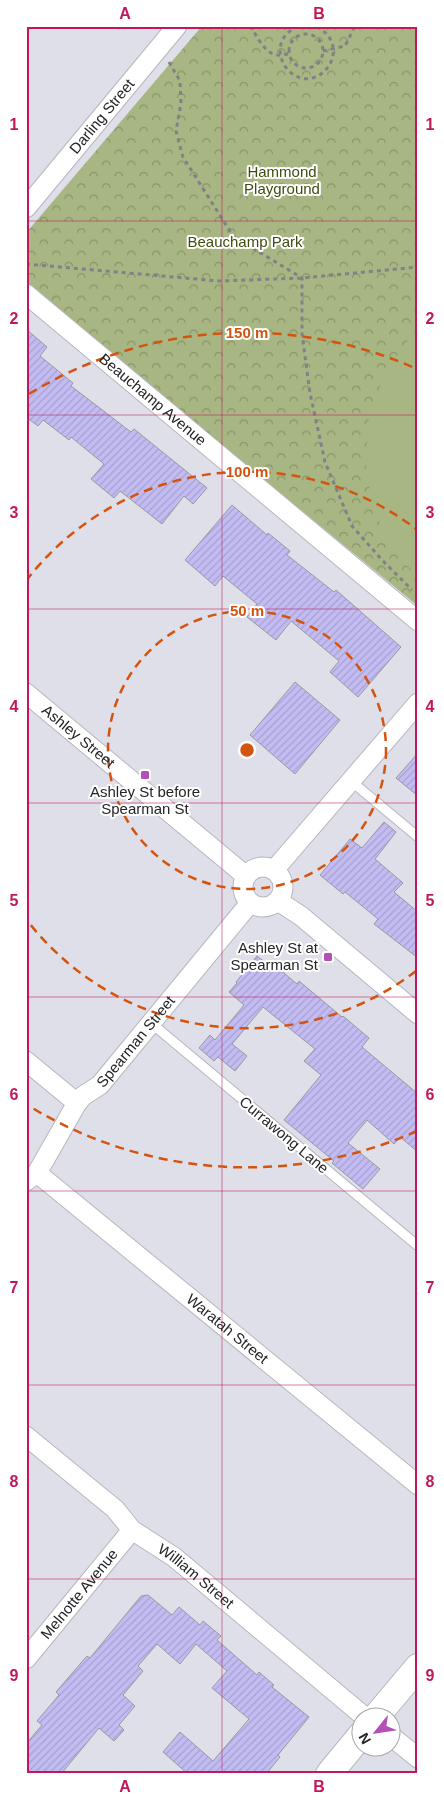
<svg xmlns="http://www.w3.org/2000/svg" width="444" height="1800" font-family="Helvetica,sans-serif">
<defs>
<pattern id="park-crowns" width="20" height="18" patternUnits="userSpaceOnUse" patternTransform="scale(1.25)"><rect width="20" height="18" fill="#a7b682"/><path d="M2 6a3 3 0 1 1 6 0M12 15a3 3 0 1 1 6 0" fill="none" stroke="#88946a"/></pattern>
<pattern id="building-hatch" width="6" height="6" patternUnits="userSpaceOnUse" patternTransform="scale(1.25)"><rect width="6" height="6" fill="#c3bcf3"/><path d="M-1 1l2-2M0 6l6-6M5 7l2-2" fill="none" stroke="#a7a1d0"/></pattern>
</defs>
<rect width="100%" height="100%" fill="#dfdfe9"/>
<path fill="url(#park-crowns)" d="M202 26H418V606L26 285V233Z"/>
<path fill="#a7b682" d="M418 331V576L401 560 384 533 373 506 366 469 368 422 383 378 404 345Z"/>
<path fill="url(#building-hatch)" stroke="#9998a1" d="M26 329 47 347 40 356 73 383 71 386 131 432 134 429 207 488 193 504 184 496 162 524 120 491 114 498 91 479 104 464 71 437 69 440 43 420 38 426 26 417Z
M232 505 267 535 268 533 290 551 287 555 334 592 336 590 401 647 358 697 330 672 339 661 291 621 276 640 247 617 257 604 223 576 215 586 185 560Z
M295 682 340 720 295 774 250 735Z
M418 753V796L396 778Z
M384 822 396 832 375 859 403 883 394 892 418 912V958L374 924 378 919 345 892 343 894 320 875 350 839 362 848Z
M257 956 270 966 272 963 297 984 299 981 342 1017 343 1016 369 1038 362 1047 418 1094V1152L400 1137 394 1144 367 1120 348 1143 380 1169 363 1189 332 1163 334 1161 284 1120 321 1075 304 1061 315 1049 263 1007 232 1044 247 1056 235 1071 218 1057 214 1061 199 1048 210 1035 215 1040 244 1005 229 992 237 983 236 982Z
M148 1595 172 1615 179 1607 200 1625 203 1621 221 1636 217 1640 257 1675 259 1672 274 1685 272 1687 309 1717 278 1755 280 1757 266 1774H188L163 1752 180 1732 213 1761 249 1719 212 1688 227 1671 196 1644 180 1664 157 1644 138 1666 143 1671 123 1695 135 1706 119 1725 124 1730 114 1741 99 1728 61 1774H26V1744L42 1725 37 1721 59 1695 56 1692 87 1656 90 1658 141 1596Z"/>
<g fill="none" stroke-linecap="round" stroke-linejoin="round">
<g stroke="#b7b6c0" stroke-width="11">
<path id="lane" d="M351 781 418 837
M151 1023 418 1246"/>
</g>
<g stroke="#b7b6c0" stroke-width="21">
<g id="street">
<path id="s1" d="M26 208 177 26"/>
<path id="s2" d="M26 294 418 621"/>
<path id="s3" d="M26 693 246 876"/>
<circle cx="263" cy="887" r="20"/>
<path d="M274 870 418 703"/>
<path d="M278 901 301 916 418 1014"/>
<path d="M26 1061 77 1103"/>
<path id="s4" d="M37 1173 418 1485"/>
<path id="s5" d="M26 1181 37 1173 77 1103 83 1096 100 1085 250 903"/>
<path id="s6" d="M26 1436 115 1509 132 1530 174 1557 366 1718"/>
<path id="s7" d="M26 1659 132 1530"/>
<path d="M392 1737 418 1758"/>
</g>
</g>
<g stroke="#b7b6c0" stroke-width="28">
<path id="secondary" d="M375 1718 418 1667
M329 1774 362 1734"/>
</g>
<path stroke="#818188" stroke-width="3" stroke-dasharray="4 4" stroke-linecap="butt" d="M250 26C261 42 268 62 290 53
M298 26C288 31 281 38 280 49 280 57 283 65 288 70 316 99 357 48 316 26
M289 51a17 17 0 1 1 34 0a17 17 0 1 1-34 0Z
M323 51 345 46 355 26
M169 62 180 81 181 103 176 131 183 157 233 236 302 278V334L310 393 325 462 352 526 382 560 412 590
M26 264 219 281 302 278 418 267"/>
<use href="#lane" stroke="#fff" stroke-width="9"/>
<use href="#street" stroke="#fff" stroke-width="19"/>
<use href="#secondary" stroke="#fff" stroke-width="26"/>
</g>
<path fill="none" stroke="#c2185b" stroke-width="1" stroke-opacity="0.55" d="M222 26V1774M26 221H418M26 415H418M26 609H418M26 803H418M26 997H418M26 1191H418M26 1385H418M26 1579H418"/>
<g fill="none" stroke="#d4540f" stroke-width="2.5" stroke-dasharray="9 6">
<circle cx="247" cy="750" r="139"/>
<path d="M416 971A278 278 0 0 1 26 919M26 581A278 278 0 0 1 416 529"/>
<path d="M417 1131A417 417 0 0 1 29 1106M29 394A417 417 0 0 1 417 369"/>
</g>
<g fill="#b250b8" stroke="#fff" stroke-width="2">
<rect x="140" y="770" width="10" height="10" rx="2.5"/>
<rect x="323" y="952" width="10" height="10" rx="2.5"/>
</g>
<g text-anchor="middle" stroke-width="4" stroke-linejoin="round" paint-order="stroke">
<g font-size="15" fill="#242427" stroke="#fff">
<text dy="5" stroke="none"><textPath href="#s1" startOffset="119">Darling Street</textPath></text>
<text dy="5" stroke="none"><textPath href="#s2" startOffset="165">Beauchamp Avenue</textPath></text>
<text dy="5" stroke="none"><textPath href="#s3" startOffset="68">Ashley Street</textPath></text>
<text dy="5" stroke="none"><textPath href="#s5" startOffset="180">Spearman Street</textPath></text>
<text transform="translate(284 1135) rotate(40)" y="5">Currawong Lane</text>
<text dy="5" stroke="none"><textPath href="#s4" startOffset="246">Waratah Street</textPath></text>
<text dy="5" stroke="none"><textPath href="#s6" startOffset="221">William Street</textPath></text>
<text dy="5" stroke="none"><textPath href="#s7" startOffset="84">Melnotte Avenue</textPath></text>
</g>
<g font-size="15" fill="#3f4c0f" stroke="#fff">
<text x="282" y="177">Hammond<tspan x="282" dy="17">Playground</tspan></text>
<text x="245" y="247">Beauchamp Park</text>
</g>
<g font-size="15" fill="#242427" stroke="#fff">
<text x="145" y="797">Ashley St before<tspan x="145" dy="17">Spearman St</tspan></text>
<text x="318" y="953" text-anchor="end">Ashley St at<tspan x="318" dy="17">Spearman St</tspan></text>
</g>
</g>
<circle cx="247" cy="750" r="8" fill="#d4540f" stroke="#fff" stroke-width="2.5"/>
<g font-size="15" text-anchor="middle" font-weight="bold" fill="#d4540f" stroke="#fff" stroke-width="4" stroke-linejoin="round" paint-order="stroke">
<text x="247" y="338">150 m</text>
<text x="247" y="477">100 m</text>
<text x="247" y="616">50 m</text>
</g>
<rect width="444" height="1800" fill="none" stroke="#ffffff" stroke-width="55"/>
<g transform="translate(376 1732) rotate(240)"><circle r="24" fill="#ffffff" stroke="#a7a7a9"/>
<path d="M0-4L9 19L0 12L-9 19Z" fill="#b250b8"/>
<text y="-8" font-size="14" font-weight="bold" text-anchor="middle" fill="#242427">N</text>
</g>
<rect x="28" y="28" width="388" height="1744" fill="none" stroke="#c2185b" stroke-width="2"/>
<g font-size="16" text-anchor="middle" font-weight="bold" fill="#c2185b">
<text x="125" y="19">A</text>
<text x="319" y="19">B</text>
<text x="14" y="130">1</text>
<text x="430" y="130">1</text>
<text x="14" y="324">2</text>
<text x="430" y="324">2</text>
<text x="14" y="518">3</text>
<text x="430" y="518">3</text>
<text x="14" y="712">4</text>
<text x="430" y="712">4</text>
<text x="14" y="906">5</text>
<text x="430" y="906">5</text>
<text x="14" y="1100">6</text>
<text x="430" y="1100">6</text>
<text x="14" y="1293">7</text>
<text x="430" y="1293">7</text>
<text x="14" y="1487">8</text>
<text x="430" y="1487">8</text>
<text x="14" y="1681">9</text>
<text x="430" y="1681">9</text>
<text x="125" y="1792">A</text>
<text x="319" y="1792">B</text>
</g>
</svg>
